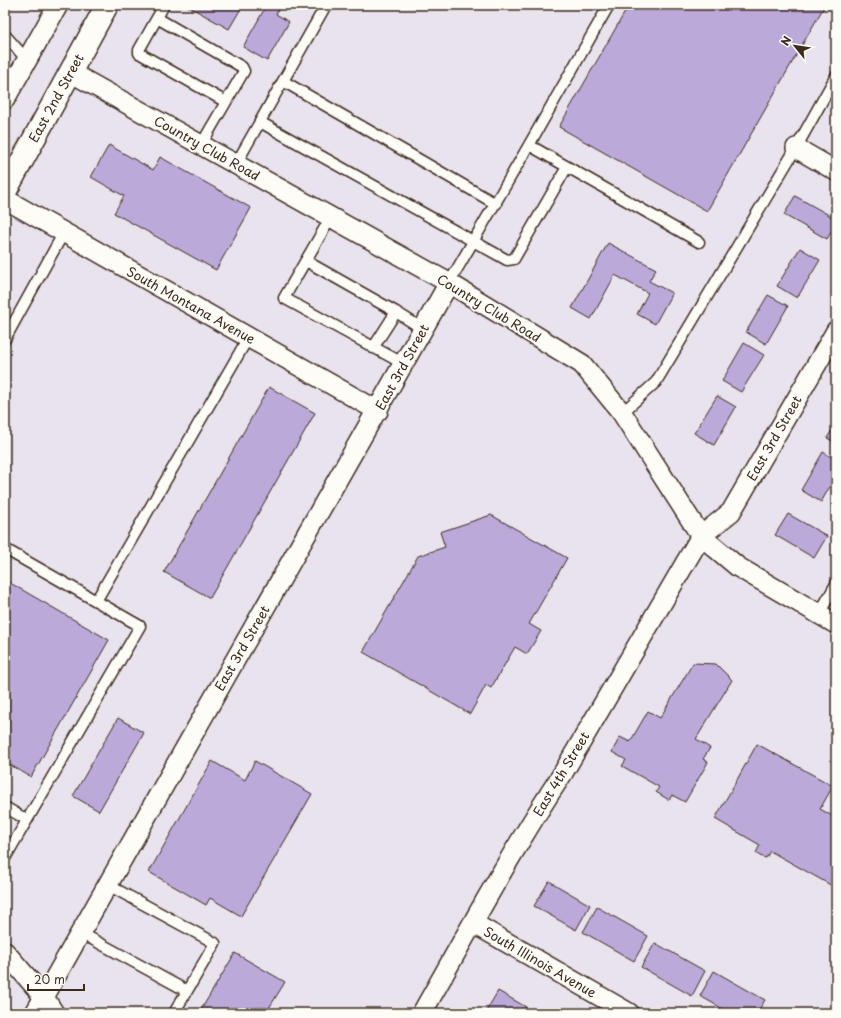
<svg xmlns="http://www.w3.org/2000/svg" width="841" height="1018" font-family="'Playpen Sans',sans-serif">
<rect width="100%" height="100%" fill="#e9e3ee"/>
<filter id="ink" filterUnits="userSpaceOnUse"><feTurbulence type="fractalNoise" baseFrequency=".025" numOctaves="2"/><feDisplacementMap in="SourceGraphic" scale="8" xChannelSelector="R" yChannelSelector="G"/><feConvolveMatrix kernelMatrix="1 2 1 2 8 2 1 2 1" color-interpolation-filters="sRGB"/></filter>
<g filter="url(#ink)">
<path fill="#bba9d9" stroke="#3b2a1e" d="M186 5H243L229 29Z
M260 5H281L276 14 289 22 267 61 243 47 265 8Z
M629 5H825L707 211 559 127Z
M109 145 153 170 160 157 251 208 216 270 114 213 124 196 91 177Z
M795 196 836 219V223L827 239 784 215Z
M608 243 656 269 649 281 672 293 655 324 637 314 648 293 615 275 591 319 572 308Z
M800 248 820 260 797 298 777 286Z
M768 295 788 306 766 344 746 332Z
M744 343 764 355 741 392 722 381Z
M269 387 315 413 210 598 164 572Z
M717 396 736 407 714 445 694 433Z
M836 424V443L827 438Z
M823 452 836 460V476L821 502 801 490Z
M788 514 827 536 814 558 775 535Z
M491 515 567 558 529 624 541 631 527 654 515 647 491 688 486 685 470 714 363 652 418 556 445 547 440 532Z
M5 580 109 640 31 777 5 762Z
M693 663 716 664 732 680 696 739 710 748 703 759 708 762 685 802 672 795 669 800 656 792 659 787 622 766 626 760 612 752 620 737 630 742 648 711 660 718Z
M118 718 144 733 99 811 73 796Z
M757 744 833 786 820 809 836 818V888L770 851 766 858 760 856 756 853 760 845 715 819Z
M212 761 245 780 255 761 312 794 241 916 210 898 206 905 149 872Z
M549 881 590 905 576 930 534 906Z
M597 907 648 936 634 961 583 932Z
M655 943 705 971 692 996 641 967Z
M235 953 285 982 266 1013H199Z
M714 971 765 1000 757 1013H730L700 996Z
M498 991 526 1007 522 1013H485Z"/>
<g fill="none" stroke-linecap="round" stroke-linejoin="round">
<g stroke="#3b2a1e" stroke-width="13">
<path id="lane" d="M164 5 157 18 242 67 244 71 201 145
M157 18 139 50V53L226 102
M5 35 27 60
M283 81 496 204
M260 122 507 260 514 259 567 167
M529 145 609 5
M236 164 326 5
M331 217 284 298 404 364
M306 261 396 312 423 329
M449 283 529 145 699 242
M5 339 64 232
M373 348 396 312
M622 413 656 382 796 148 836 76
M5 549 140 626 5 858
M96 601 248 338
M819 614 836 584
M5 807 27 820
M81 933 187 991 215 943 108 885
M174 1013 187 991"/>
</g>
<g stroke="#3b2a1e" stroke-width="22">
<path id="street" d="M70 72 449 283 582 364 622 413 701 536 738 567 836 624
M5 99 58 5
M796 148 836 171
M5 199 378 411
M473 923 629 1013
M5 952 44 997 54 1013
M35 1013 449 283
M422 1013C468 932 512 850 563 773L701 536 731 512 836 331"/>
</g>
<g stroke="#3b2a1e" stroke-width="25">
<path id="secondary" d="M5 192 107 5"/>
</g>
<use href="#lane" stroke="#fdfcf7" stroke-width="10"/>
<use href="#street" stroke="#fdfcf7" stroke-width="19"/>
<use href="#secondary" stroke="#fdfcf7" stroke-width="22"/>
</g>
</g>
<g text-anchor="middle" stroke-width="4" stroke-linejoin="round" paint-order="stroke">
<g font-size="13" fill="#3b2a1e" stroke="#fdfcf7">
<text transform="translate(56 98) rotate(-61)" y="5">East 2nd Street</text>
<text transform="translate(207 148) rotate(29)" y="5">Country Club Road</text>
<text transform="translate(191 305) rotate(29)" y="5">South Montana Avenue</text>
<text transform="translate(489 308) rotate(31)" y="5">Country Club Road</text>
<text transform="translate(402 367) rotate(-61)" y="5">East 3rd Street</text>
<text transform="translate(774 438) rotate(-60)" y="5">East 3rd Street</text>
<text transform="translate(242 648) rotate(-60)" y="5">East 3rd Street</text>
<text transform="translate(561 774) rotate(-59)" y="5">East 4th Street</text>
<text transform="translate(540 962) rotate(30)" y="5">South Illinois Avenue</text>
</g>
</g>
<rect width="841" height="1018" fill="none" stroke="#fdfcf7" stroke-width="20"/>
<rect x="10" y="10" width="821" height="998" fill="none" stroke="#3b2a1e" stroke-width="1.5" filter="url(#ink)"/>
<g transform="translate(795 46) rotate(300)" stroke="#fdfcf7" stroke-width="3" paint-order="stroke">
<path d="M0-3L7 15L0 10L-7 15Z" fill="#3b2a1e"/>
<text y="-6" font-size="11" font-weight="bold" text-anchor="middle" fill="#3b2a1e">N</text>
</g>
<path d="M28 984v6h56v-6" fill="none" stroke="#3b2a1e" stroke-width="2"/>
<text x="34" y="984" font-size="12" fill="#3b2a1e" stroke="#fdfcf7" stroke-width="3" paint-order="stroke">20 m</text>
</svg>
